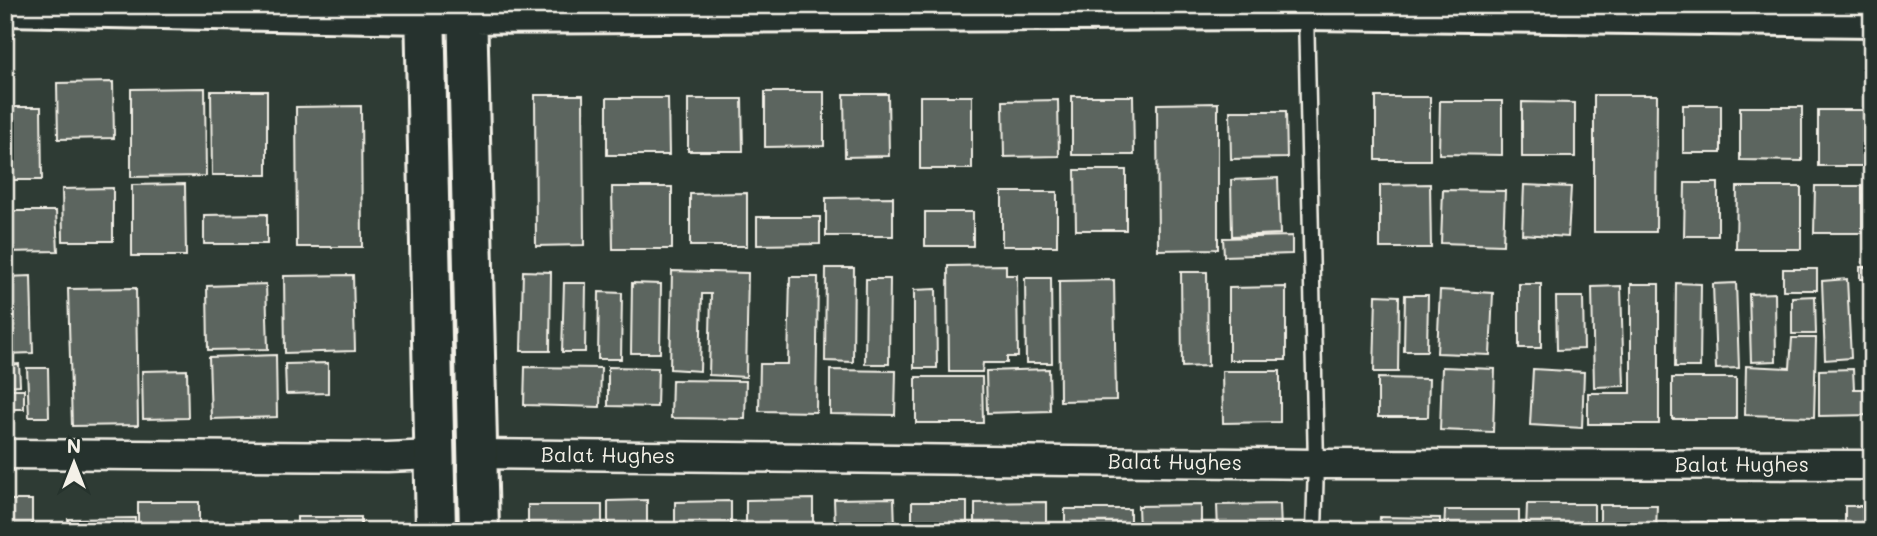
<svg xmlns="http://www.w3.org/2000/svg" width="1877" height="536" font-family="Mali,sans-serif">
<rect width="100%" height="100%" fill="#2e3b34"/>
<filter id="ink" filterUnits="userSpaceOnUse"><feTurbulence type="fractalNoise" baseFrequency=".0143" numOctaves="2"/><feDisplacementMap in="SourceGraphic" scale="14" xChannelSelector="R" yChannelSelector="G"/><feConvolveMatrix kernelMatrix="1 2 1 2 8 2 1 2 1" color-interpolation-filters="sRGB"/></filter>
<g filter="url(#ink)">
<path fill="#5c655e" stroke="#f4f1e8" stroke-width="2" d="M113 82 114 138 58 139 57 83Z
M205 88 206 176 131 177V89Z
M211 91H267V175H212Z
M765 92H824V146L765 147Z
M844 94H888L889 156 845 157Z
M535 95H583L584 245 536 246Z
M1594 95H1657L1656 232H1594Z
M920 96H972V169H920Z
M1072 96H1133L1134 155H1072Z
M1376 97H1430V160H1376Z
M607 98H668L669 155H607Z
M688 99H742L743 151H688Z
M1058 100 1059 156 1004 157 1003 101Z
M1440 101H1502V155L1439 154Z
M1522 102 1575 103V157H1522Z
M1218 103V249L1158 250 1157 104Z
M1683 105H1721V153H1683Z
M361 106 362 247H297L296 107Z
M5 107H41L42 180H5Z
M1740 107H1802V161L1740 160Z
M1818 110H1872V166H1818Z
M1230 111H1286L1287 158 1231 159Z
M1075 170H1126V230H1076Z
M1278 178 1280 234 1232 236 1231 180Z
M1685 183H1718V236H1684Z
M185 184 186 256H132V185Z
M1430 184 1431 248H1380V185Z
M1524 185 1571 187 1568 237 1522 234Z
M1815 186H1862V233H1814Z
M612 187H672V249H613Z
M1737 187H1801V249H1736Z
M113 188V241H63L62 189Z
M1443 190 1505 191 1503 245 1441 243Z
M1002 192H1057V246H1002Z
M747 193V246H690V194Z
M893 197V236H826V198Z
M5 211H56L58 251 5 252Z
M925 212H973V246H925Z
M267 214V244H204V215Z
M757 217H820V244L757 245Z
M1292 236V254L1224 256 1223 238Z
M1006 265V275H1017L1018 357H1007V363H983L982 372H949L948 266Z
M1860 267H1872V279H1860Z
M826 268H854L853 362 825 361Z
M1783 269H1817V290H1783Z
M523 271 551 272 550 351H521Z
M672 271 748 273 746 377 709 375 711 294H702L700 371 670 369Z
M1181 272H1207L1208 366 1182 367Z
M353 275 355 351 285 353 284 276Z
M31 276 33 353 5 354V277Z
M790 277H818L816 412 759 411 760 364H788Z
M1025 278H1051L1052 363H1026Z
M866 279H890L889 364H865Z
M1847 279 1851 358 1825 360 1822 281Z
M1114 280 1116 400 1060 401 1059 281Z
M564 283H586L585 352H562Z
M632 283 661 284 660 353H631Z
M1676 283 1701 284 1700 367H1675Z
M1736 283 1739 368 1716 369 1713 284Z
M266 284 268 349 208 350 207 286Z
M1519 284H1541V348H1519Z
M1631 284H1659V424H1588V393H1631Z
M1621 286 1624 386 1594 387 1592 287Z
M1286 287V360H1229V288Z
M136 288 138 425 72 426 68 289Z
M936 289 937 368H914V290Z
M1440 290 1493 293 1490 355 1437 353Z
M599 292 622 293 621 359H598Z
M1775 293 1776 361 1751 362 1749 294Z
M1376 295 1399 296 1398 372H1374Z
M1405 295H1428L1427 351H1404Z
M1815 296 1816 334H1792V297Z
M1556 297H1583L1584 349 1557 350Z
M1792 338H1816L1814 417 1745 415 1746 366 1790 368Z
M1866 352H1872V415L1819 416V370L1853 369 1854 389H1866Z
M276 355 277 417 211 419 209 357Z
M328 363V393L286 394 285 364Z
M19 364 20 385 5 386V365Z
M525 367 601 368 600 407 524 405Z
M608 367 658 368 657 407 608 406Z
M1442 367 1495 369 1493 432 1440 430Z
M27 368H48L49 417H29Z
M1049 369 1050 411 987 413 986 371Z
M1533 369 1584 372 1582 428 1530 425Z
M187 370 188 418 143 419 142 371Z
M830 370 896 371 895 415 830 414Z
M1222 371H1280V422L1223 423Z
M916 377H982L983 423H916Z
M1378 378 1429 379 1428 417H1378Z
M1672 378H1736V419H1672Z
M672 380 746 381 745 419 671 418Z
M5 389H24V409H5Z
M894 498 895 528H835L834 499Z
M813 499V531H746V500Z
M5 500H32V531H5Z
M647 500V531H608V501Z
M731 501V531H675V502Z
M138 502H199V531H138Z
M912 502H967V524L912 525Z
M1046 502V531H975V503Z
M1280 504 1281 531H1218L1217 505Z
M1527 504H1594V531H1526Z
M528 505H602V531H528Z
M1201 505V531H1139L1138 506Z
M1600 505H1657L1656 531H1600Z
M1845 506H1872V531H1845Z
M1065 509H1130V531H1065Z
M1445 510H1519V531H1444Z
M297 517H361V531H297Z
M1380 517 1440 518V531H1379Z
M135 518V531H69L68 519Z
M284 521V531H217V522Z
M1691 522H1760V531H1691Z
M1771 522H1837V531H1771Z"/>
<g fill="none" stroke-linecap="round" stroke-linejoin="round">
<g stroke="#f4f1e8" stroke-width="19">
<path id="lane" d="M1306 11 1316 464 1314 531"/>
</g>
<g stroke="#f4f1e8" stroke-width="33">
<g id="street">
<path d="M5 454 387 457 434 455"/>
<path id="s1" d="M477 454 1316 464 1872 465"/>
</g>
</g>
<g stroke="#f4f1e8" stroke-width="44">
<path id="secondary" d="M425 5 436 531
M467 5 479 531
M5 6 425 14 1306 10 1872 17"/>
</g>
<use href="#lane" stroke="#26332d" stroke-width="14"/>
<use href="#street" stroke="#26332d" stroke-width="28"/>
<use href="#secondary" stroke="#26332d" stroke-width="38"/>
</g>
</g>
<g text-anchor="middle" stroke-width="7" stroke-linejoin="round" paint-order="stroke">
<g font-size="21" fill="#f4f1e8" stroke="#26332d">
<text dy="7" stroke="none"><textPath href="#s1" startOffset="131">Balat Hughes</textPath></text>
<text dy="7" stroke="none"><textPath href="#s1" startOffset="698">Balat Hughes</textPath></text>
<text dy="7" stroke="none"><textPath href="#s1" startOffset="1265">Balat Hughes</textPath></text>
</g>
</g>
<rect width="1877" height="536" fill="none" stroke="#26332d" stroke-width="28"/>
<rect x="14" y="14" width="1849" height="508" fill="none" stroke="#f4f1e8" stroke-width="2.5" filter="url(#ink)"/>
<g transform="translate(74 463)" stroke="#26332d" stroke-width="5" paint-order="stroke">
<path d="M0-5L12 26L0 18L-12 26Z" fill="#f4f1e8"/>
<text y="-10" font-size="19" font-weight="bold" text-anchor="middle" fill="#f4f1e8">N</text>
</g>
</svg>
